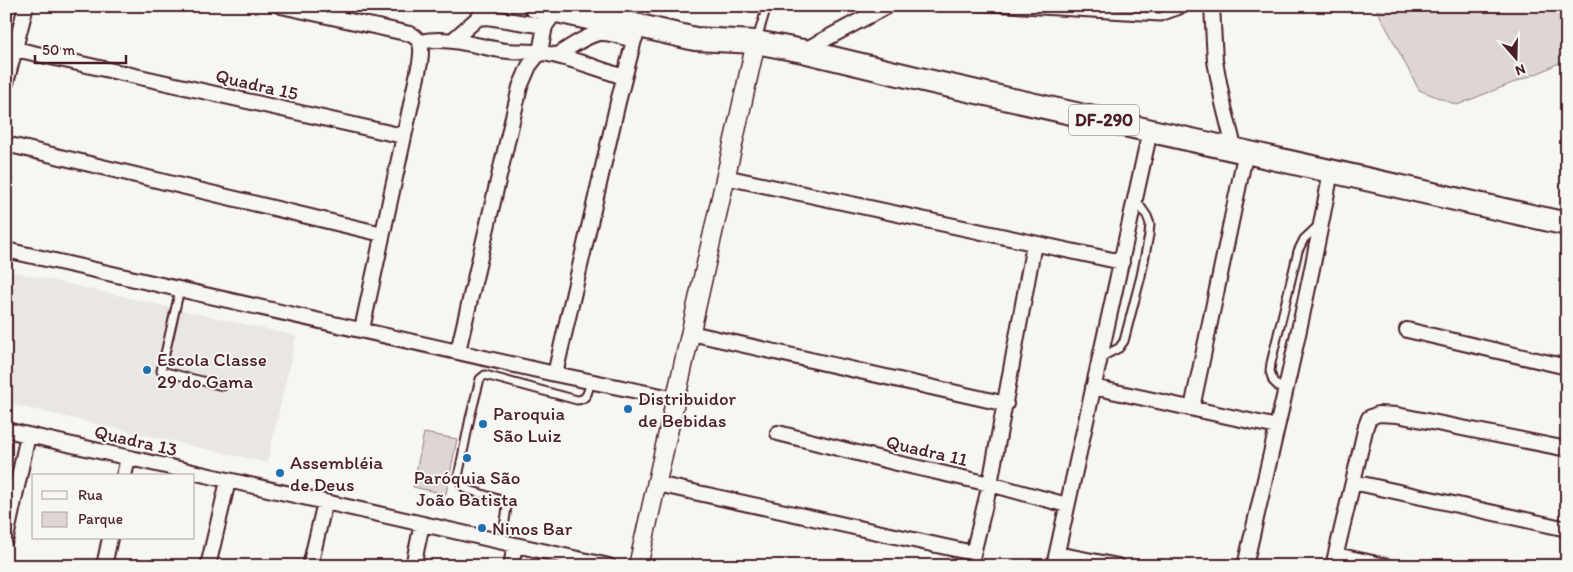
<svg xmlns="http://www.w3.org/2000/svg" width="1573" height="572" font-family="Itim,sans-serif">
<rect width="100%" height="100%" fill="#f6f6f2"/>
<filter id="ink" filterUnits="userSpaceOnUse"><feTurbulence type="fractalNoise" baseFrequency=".02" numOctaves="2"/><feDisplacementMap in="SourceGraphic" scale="10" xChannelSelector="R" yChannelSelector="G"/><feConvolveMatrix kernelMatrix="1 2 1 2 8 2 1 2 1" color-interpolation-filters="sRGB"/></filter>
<g filter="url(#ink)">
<path fill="#e9e6e3" d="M6 270 296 336 267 463 6 403Z"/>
<path fill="#ddd6d5" stroke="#947a80" d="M1375 6H1567V59L1543 71 1457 105 1419 90Z
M424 433 457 439 446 494 413 487Z"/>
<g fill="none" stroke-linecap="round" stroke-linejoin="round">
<g stroke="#4a1f2b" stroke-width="11">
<path id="service" d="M973 6 1160 17 1180 10 1182 6
M757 39 767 6
M180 289 161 371 223 386
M1101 357 1119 348 1124 341 1141 276 1149 235 1150 224 1147 216 1136 200
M1284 392 1273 381 1270 371 1271 363 1298 251 1304 239 1319 225
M502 542 507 507 501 500 466 489 462 485 458 477 470 418 480 379 485 375 577 400C588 400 588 390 591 381"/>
</g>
<g stroke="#4a1f2b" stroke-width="18">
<path id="minor" d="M281 6 410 34C423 40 422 49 420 63L362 329
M1212 6 1215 61 1223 103 1233 143 1241 150
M453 40 478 18 487 17 545 26
M420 42C447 36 473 45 500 50 514 53 529 50 543 53 570 57 598 69 624 77
M15 49 403 136
M803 51 887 6
M558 55C568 48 592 32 603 33 613 33 624 38 634 40
M6 83 26 6
M6 144 382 234
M725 177 1122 262
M6 250 555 374 676 399
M1407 330 1567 367
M691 333 1006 404
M458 351 520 87 529 66 540 52 545 26 556 11
M555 374 618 102 634 40 640 27
M1093 387 1277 427
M1192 408 1246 151
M6 430 609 566
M778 433 897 463 990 484 1067 505
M124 476 128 458
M1353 482 1366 426 1369 418 1378 414 1397 415 1567 449
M657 484 973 553
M6 538 28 435
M1057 554 1118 566
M1336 555 1386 566
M104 566 110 538
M208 566 228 481
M310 566 325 502
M413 566 422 524
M511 566 515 545
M970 566 990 484 1034 244
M1054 566 1150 131
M1245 566C1275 435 1307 304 1331 171
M1333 566 1353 482 1567 529"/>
</g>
<g stroke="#4a1f2b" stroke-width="21">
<path id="tertiary" d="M638 566 756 42"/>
</g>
<g stroke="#4a1f2b" stroke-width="26">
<path id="trunk" d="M535 6 597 20H614L695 39 756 42 803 51 928 81 1567 224"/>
</g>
<use href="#service" stroke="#f6f6f2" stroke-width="7"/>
<use href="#minor" stroke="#f6f6f2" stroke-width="14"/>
<use href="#tertiary" stroke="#f6f6f2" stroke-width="18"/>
<use href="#trunk" stroke="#f6f6f2" stroke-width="22"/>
</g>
</g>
<g fill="#1f6fb2" stroke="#f6f6f2" stroke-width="2">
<circle cx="147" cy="370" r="5"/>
<circle cx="628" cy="409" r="5"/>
<circle cx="483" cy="424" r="5"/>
<circle cx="467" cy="458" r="5"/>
<circle cx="280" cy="473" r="5"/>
<circle cx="482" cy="528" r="5"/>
</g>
<g text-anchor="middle" stroke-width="4" stroke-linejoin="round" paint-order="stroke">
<rect fill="#f6f6f2" stroke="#7e6067" stroke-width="1" x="1069" y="104.5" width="70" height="31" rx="4"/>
<g font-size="18" font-weight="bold" fill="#4a1f2b">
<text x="1104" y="126">DF-290</text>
</g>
<g font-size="19" fill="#4a1f2b" stroke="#f6f6f2">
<text transform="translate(257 84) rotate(13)" y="7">Quadra 15</text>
<text transform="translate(136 440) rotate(13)" y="7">Quadra 13</text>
<text transform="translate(927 450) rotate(13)" y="7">Quadra 11</text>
</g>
<g font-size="19" fill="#4a1f2b" stroke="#f6f6f2" text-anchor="start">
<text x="157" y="366">Escola Classe<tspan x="157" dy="22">29 do Gama</tspan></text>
<text x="638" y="405">Distribuidor<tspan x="638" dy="22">de Bebidas</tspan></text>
<text x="493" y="420">Paroquia<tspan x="493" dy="22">São Luiz</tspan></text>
<text x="290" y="469">Assembléia<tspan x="290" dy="22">de Deus</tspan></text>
<text x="467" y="484" text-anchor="middle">Paróquia São<tspan x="467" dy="22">João Batista</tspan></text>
<text x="492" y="535">Ninos Bar</text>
</g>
</g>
<rect width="1573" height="572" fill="none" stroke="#f6f6f2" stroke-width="25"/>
<rect x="12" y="12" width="1548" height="547" fill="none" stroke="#4a1f2b" stroke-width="2" filter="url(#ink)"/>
<rect x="32" y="474" width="162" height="65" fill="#f6f6f2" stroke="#b1a0a2"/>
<rect x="42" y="491" width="25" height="8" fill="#f6f6f2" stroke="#b1a0a2"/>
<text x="78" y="500" font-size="15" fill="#4a1f2b">Rua</text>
<rect x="42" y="512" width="25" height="15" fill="#ddd6d5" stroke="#b1a0a2"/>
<text x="78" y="524" font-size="15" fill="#4a1f2b">Parque</text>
<g transform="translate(1516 58) rotate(160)" stroke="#f6f6f2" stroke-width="4" paint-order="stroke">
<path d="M0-4L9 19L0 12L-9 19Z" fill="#4a1f2b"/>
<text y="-8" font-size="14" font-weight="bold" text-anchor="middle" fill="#4a1f2b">N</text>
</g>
<path d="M35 55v8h91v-8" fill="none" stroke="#4a1f2b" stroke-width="2.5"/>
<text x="42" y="55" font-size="15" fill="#4a1f2b" stroke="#f6f6f2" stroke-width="4" paint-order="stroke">50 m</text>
</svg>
